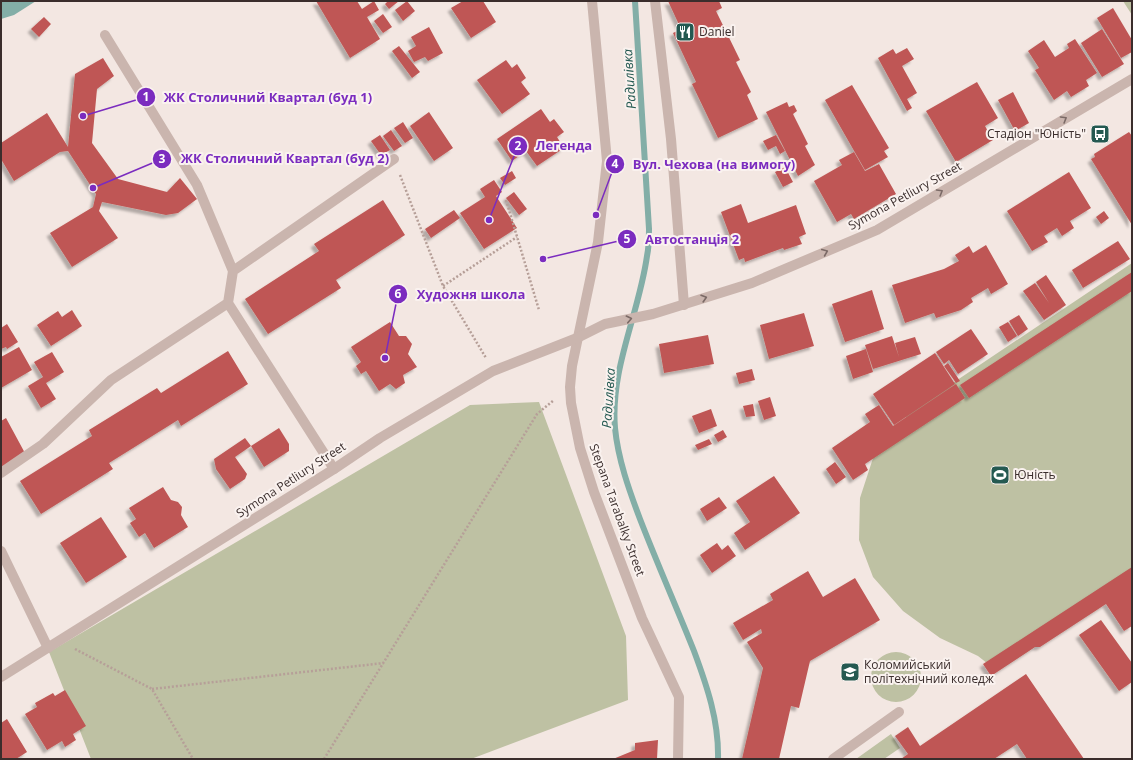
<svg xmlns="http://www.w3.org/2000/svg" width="1133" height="760" font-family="'Open Sans',sans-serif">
<defs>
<filter id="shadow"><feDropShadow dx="-3.5" dy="3.5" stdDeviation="1" flood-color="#0004"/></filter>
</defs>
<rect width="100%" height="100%" fill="#f3e7e2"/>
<path fill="#bec1a3" d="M1123 1H1132V15Z
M1132 263V625L1110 599 997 671 978 656 940 638 903 611 873 577 859 540 860 498 875 452 912 428 905 415Z
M539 402 626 636 628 700 471 759H91L49 652 470 405Z
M871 677a25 25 0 1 1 50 0a25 25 0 1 1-50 0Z
M891 734 900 748 884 759H856Z"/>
<path fill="#83aea7" d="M1 1H36L14 15 1 19Z"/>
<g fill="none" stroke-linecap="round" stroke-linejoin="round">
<path stroke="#83aea7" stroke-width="6" d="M635 1 649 229C649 238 649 247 647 256 639 314 610 369 615 428 618 459 629 490 640 519 657 563 676 606 694 651 707 686 719 721 718 759"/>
</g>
<path fill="#bf5754" filter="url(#shadow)" d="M316 1H357L362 9 374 1 379 10 367 17 380 39 350 58Z
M388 1H399L389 9 385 4Z
M407 1 415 11 403 21 395 10Z
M463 1H483L496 22 471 38 451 8Z
M668 1H719L722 8 716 11 740 60 736 62 751 92 747 95 758 119 718 138 692 84 696 82 673 33 681 29Z
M1113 8 1132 40V52L1121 58 1097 18Z
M383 14 392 27 383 33 374 21Z
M44 17 51 24 39 37 31 29Z
M429 27 443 53 428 61 425 57 414 62 408 51 416 46 411 37Z
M1102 29 1124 64 1102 77 1081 43Z
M1075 39 1097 73 1086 80 1089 86 1071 97 1067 91 1054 100 1035 70 1039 68 1028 51 1044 40 1055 57 1069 48 1067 44Z
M399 46 420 72 412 78 392 51Z
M907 48 914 59 902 66 917 93 907 99 912 108 907 111 878 58 893 49 896 54Z
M103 58 114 76 97 89 92 143 118 179 167 192 180 178 197 199 178 213 166 215 102 202 99 211 118 238 72 267 50 233 93 207 96 194 68 151 60 152 14 181 1 159V143L47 113 68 147 75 74Z
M506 60 512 68 517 64 526 78 521 82 530 94 502 114 477 80Z
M977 82 998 118 985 126 993 140 956 162 926 111Z
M852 85 889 148 884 151 888 157 865 170 825 100Z
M1013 92 1029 123 1015 131 998 100Z
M787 102 789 107 794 105 797 111 793 114 808 144 805 146 815 165 798 176 766 112Z
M541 109 550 122 554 119 564 132 557 137 564 148 537 166 526 151 512 161 497 139Z
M429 112 453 148 434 161 410 126Z
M403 122 413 138 405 143 394 128Z
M391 130 402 146 394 151 383 136Z
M1129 132 1132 136V225L1091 159 1095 157 1094 154Z
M380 135 390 150 381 155 371 141Z
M776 135 785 151 780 154 776 146 768 150 763 141Z
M854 152 865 171 879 164 896 194 854 219 851 214 837 222 814 181 842 165 839 160Z
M785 167 793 182 783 187 775 172Z
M512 171 516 178 505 185 500 178Z
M1069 172 1091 208 1070 221 1074 228 1062 236 1057 228 1044 236 1048 242 1032 251 1007 211Z
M494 180 502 192 496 196 517 228 484 249 460 213 485 197 480 189Z
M514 192 527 209 519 215 506 198Z
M383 200 405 235 336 280 341 288 268 334 245 299 319 251 314 244Z
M741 204 748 223 796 205 806 234 799 237 802 244 784 250 783 248 745 262 744 258 739 260 721 212Z
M454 210 460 218 431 238 425 229Z
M1104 211 1109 218 1101 224 1096 217Z
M1118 241 1130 259 1083 288 1072 270Z
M986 245 1008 284 991 294 988 288 971 298 973 302 961 310 936 318 934 313 905 323 892 285 944 269 959 261 955 255 969 246 973 253Z
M1132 272V291L969 398 960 385Z
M1046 275 1066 305 1044 320 1023 291 1035 283 1049 303 1036 282Z
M872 290 884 329 845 342 832 304Z
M72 310 82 326 51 346 37 325 58 311 62 317Z
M804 313 814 346 769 359 760 325Z
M1019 315 1028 329 1018 336 1009 321Z
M390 322 399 336H406L412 344 408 354 417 367 403 375 405 383 396 389 390 384 379 391 366 371 361 374 356 366 361 362 351 347Z
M1008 322 1017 336 1008 342 999 327Z
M7 324 18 342 7 349 6 347 1 349V328Z
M971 329 988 354 958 374 949 360 944 364 936 352Z
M708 335 714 364 664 373 659 344Z
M892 336 899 357 895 343 915 337 921 354 873 369 865 345Z
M19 347 32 370 1 388V357Z
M866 349 873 372 853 379 846 356Z
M228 351 248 384 181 426 178 420 109 463 113 469 41 514 20 481 92 436 89 430 157 388 161 393Z
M52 352 64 372 46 383 56 399 41 408 28 386 43 377 34 362Z
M935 353 955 384 894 425 873 394Z
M948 363 960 381 956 383 944 366Z
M752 369 755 380 739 384 736 373Z
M956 384 965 398 865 464 868 470 853 480 832 448 870 422 865 414 879 405 893 426Z
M770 397 776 416 764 420 758 401Z
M753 404 755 416 746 417 743 406Z
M711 409 717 426 699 433 692 416Z
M6 418 26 455 1 468V421Z
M279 428 289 444V451L264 467 251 446 235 457 247 474 245 479 230 489 216 469 214 459 245 438 251 446Z
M723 430 727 437 718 442 714 435Z
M709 439 712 444 698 450 695 445Z
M835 462 846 477 836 484 826 469Z
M774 476 800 513 745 550 734 533 750 522 736 501Z
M163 487 171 500 178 502 182 507 181 515 188 527 154 548 145 533 139 537 130 523 136 519 129 508Z
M719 497 727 508 707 521 700 509Z
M101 517 127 557 86 583 60 543Z
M717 543 722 550 728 545 736 556 712 573 700 555Z
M1132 567V626L1124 631 1106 604 1040 647H1035L991 676 983 664Z
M808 571 823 597 855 578 880 620 810 661 799 708 791 706 779 759H742L763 668 747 642 762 633 761 629 743 640 733 623 773 600 770 594Z
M1101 620 1132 663V682L1119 691 1079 635Z
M1026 674 1084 759H1027L1017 744 994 759H901L908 754 895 736 908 727 920 746Z
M65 690 86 726 73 734 76 740 65 747 62 741 47 750 25 714 37 707 35 703 53 693 55 696Z
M7 719 27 752 16 759H1V723Z
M658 740 657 759H613L635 750V743Z"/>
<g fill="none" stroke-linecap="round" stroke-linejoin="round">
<path stroke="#b69f98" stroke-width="2.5" stroke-dasharray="2 2" stroke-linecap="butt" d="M400 175 443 286 486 358
M506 200 539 310
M443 286 517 237
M75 649 152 689 193 759
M152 689 384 663
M324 759 537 414 554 400"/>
<path stroke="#cab5ae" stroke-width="10" d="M105 35 197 185 233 271
M334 469 228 303 233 271 394 159
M1 473 43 444 111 380 228 303
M833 759 899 712"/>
<path stroke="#cab5ae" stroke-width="10" d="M592 1 607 161 598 242 572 366 570 387 571 403 580 448 594 492 642 618 679 697 678 759
M655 1 671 139 684 305
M1 551 48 648"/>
<path stroke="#cab5ae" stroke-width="10" d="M1 677 334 469 380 438 493 371 577 338 605 324 653 314 752 283 877 230 1132 79"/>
</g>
<defs><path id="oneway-chevron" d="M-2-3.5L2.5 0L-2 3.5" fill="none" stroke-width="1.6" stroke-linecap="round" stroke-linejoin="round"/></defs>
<g stroke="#7b6a66">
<use href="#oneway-chevron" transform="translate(1064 119) rotate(-31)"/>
<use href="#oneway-chevron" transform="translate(940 192) rotate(-31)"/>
<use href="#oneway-chevron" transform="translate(825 252) rotate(-23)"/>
<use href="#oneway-chevron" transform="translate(704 298) rotate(-17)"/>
<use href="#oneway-chevron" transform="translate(629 319) rotate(-12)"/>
</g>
<defs>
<g id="restaurant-square" transform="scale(1)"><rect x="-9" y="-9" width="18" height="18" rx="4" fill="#245951" stroke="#faf2ef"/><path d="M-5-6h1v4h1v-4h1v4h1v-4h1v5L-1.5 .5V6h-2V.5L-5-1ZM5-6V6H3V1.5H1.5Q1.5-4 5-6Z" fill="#fff"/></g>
<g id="bus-square" transform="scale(1)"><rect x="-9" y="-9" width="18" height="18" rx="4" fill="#245951" stroke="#faf2ef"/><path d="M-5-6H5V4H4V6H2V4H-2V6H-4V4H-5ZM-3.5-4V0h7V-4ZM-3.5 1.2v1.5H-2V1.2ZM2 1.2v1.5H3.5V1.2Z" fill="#fff"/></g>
<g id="stadium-square" transform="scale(1)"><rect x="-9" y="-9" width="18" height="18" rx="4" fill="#245951" stroke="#faf2ef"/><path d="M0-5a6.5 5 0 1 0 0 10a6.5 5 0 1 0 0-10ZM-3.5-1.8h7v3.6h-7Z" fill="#fff"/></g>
<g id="university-square" transform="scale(1)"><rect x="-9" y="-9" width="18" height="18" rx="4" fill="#245951" stroke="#faf2ef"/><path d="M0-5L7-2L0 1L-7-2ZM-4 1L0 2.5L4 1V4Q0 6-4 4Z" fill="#fff"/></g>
</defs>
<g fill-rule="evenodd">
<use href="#restaurant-square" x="685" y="32"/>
<use href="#bus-square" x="1100" y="134"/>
<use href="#stadium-square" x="1000" y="475"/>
<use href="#university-square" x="850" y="672"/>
</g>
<g text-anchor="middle" stroke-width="4" stroke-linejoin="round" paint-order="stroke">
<g font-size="12" fill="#3a2d2c" stroke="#faf2ef" text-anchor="start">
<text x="699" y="36">Daniel</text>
<text x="1086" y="138" text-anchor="end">Стадіон "Юність"</text>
<text x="1014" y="479">Юність</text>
<text x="864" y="669">Коломийський<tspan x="864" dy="14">політехнічний коледж</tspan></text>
</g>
<g font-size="12" fill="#3a2d2c" stroke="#faf2ef">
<text transform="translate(905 196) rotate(-29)" y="4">Symona Petliury Street</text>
<text transform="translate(291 480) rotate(-33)" y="4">Symona Petliury Street</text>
<text transform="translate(617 510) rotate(70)" y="4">Stepana Tarabalky Street</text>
</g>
<g font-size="13" font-style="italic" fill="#245951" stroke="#faf2ef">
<text transform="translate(629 79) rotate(-94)" y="5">Радилівка</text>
<text transform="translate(608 398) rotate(-86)" y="5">Радилівка</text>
</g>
</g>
<path fill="none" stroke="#7b2cbf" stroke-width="1.5" d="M83 116L146 97M489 220L518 146M93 188L162 159M596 215L615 164M543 259L627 239M385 358L398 294"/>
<g fill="#7b2cbf" stroke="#faf2ef" stroke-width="1.5">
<circle cx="83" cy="116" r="4"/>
<circle cx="489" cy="220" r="4"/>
<circle cx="93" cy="188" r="4"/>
<circle cx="596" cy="215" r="4"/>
<circle cx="543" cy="259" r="4"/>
<circle cx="385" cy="358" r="4"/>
<circle cx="146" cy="97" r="10"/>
<circle cx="518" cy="146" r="10"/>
<circle cx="162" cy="159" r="10"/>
<circle cx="615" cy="164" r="10"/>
<circle cx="627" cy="239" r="10"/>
<circle cx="398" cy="294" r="10"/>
</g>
<g font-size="12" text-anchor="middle" font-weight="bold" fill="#fff">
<text x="146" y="101">1</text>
<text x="518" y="150">2</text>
<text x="162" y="163">3</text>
<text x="615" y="168">4</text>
<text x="627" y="243">5</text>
<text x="398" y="298">6</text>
</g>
<g font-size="13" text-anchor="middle" font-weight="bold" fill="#7b2cbf" stroke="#faf2ef" stroke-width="4" stroke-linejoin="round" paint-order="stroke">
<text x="268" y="102">ЖК Столичний Квартал (буд 1)</text>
<text x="564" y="150">Легенда</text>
<text x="285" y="163">ЖК Столичний Квартал (буд 2)</text>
<text x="714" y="169">Вул. Чехова (на вимогу)</text>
<text x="692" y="244">Автостанція 2</text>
<text x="471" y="299">Художня школа</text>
</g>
<rect width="1133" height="760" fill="none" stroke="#3a2d2c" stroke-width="4"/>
</svg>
